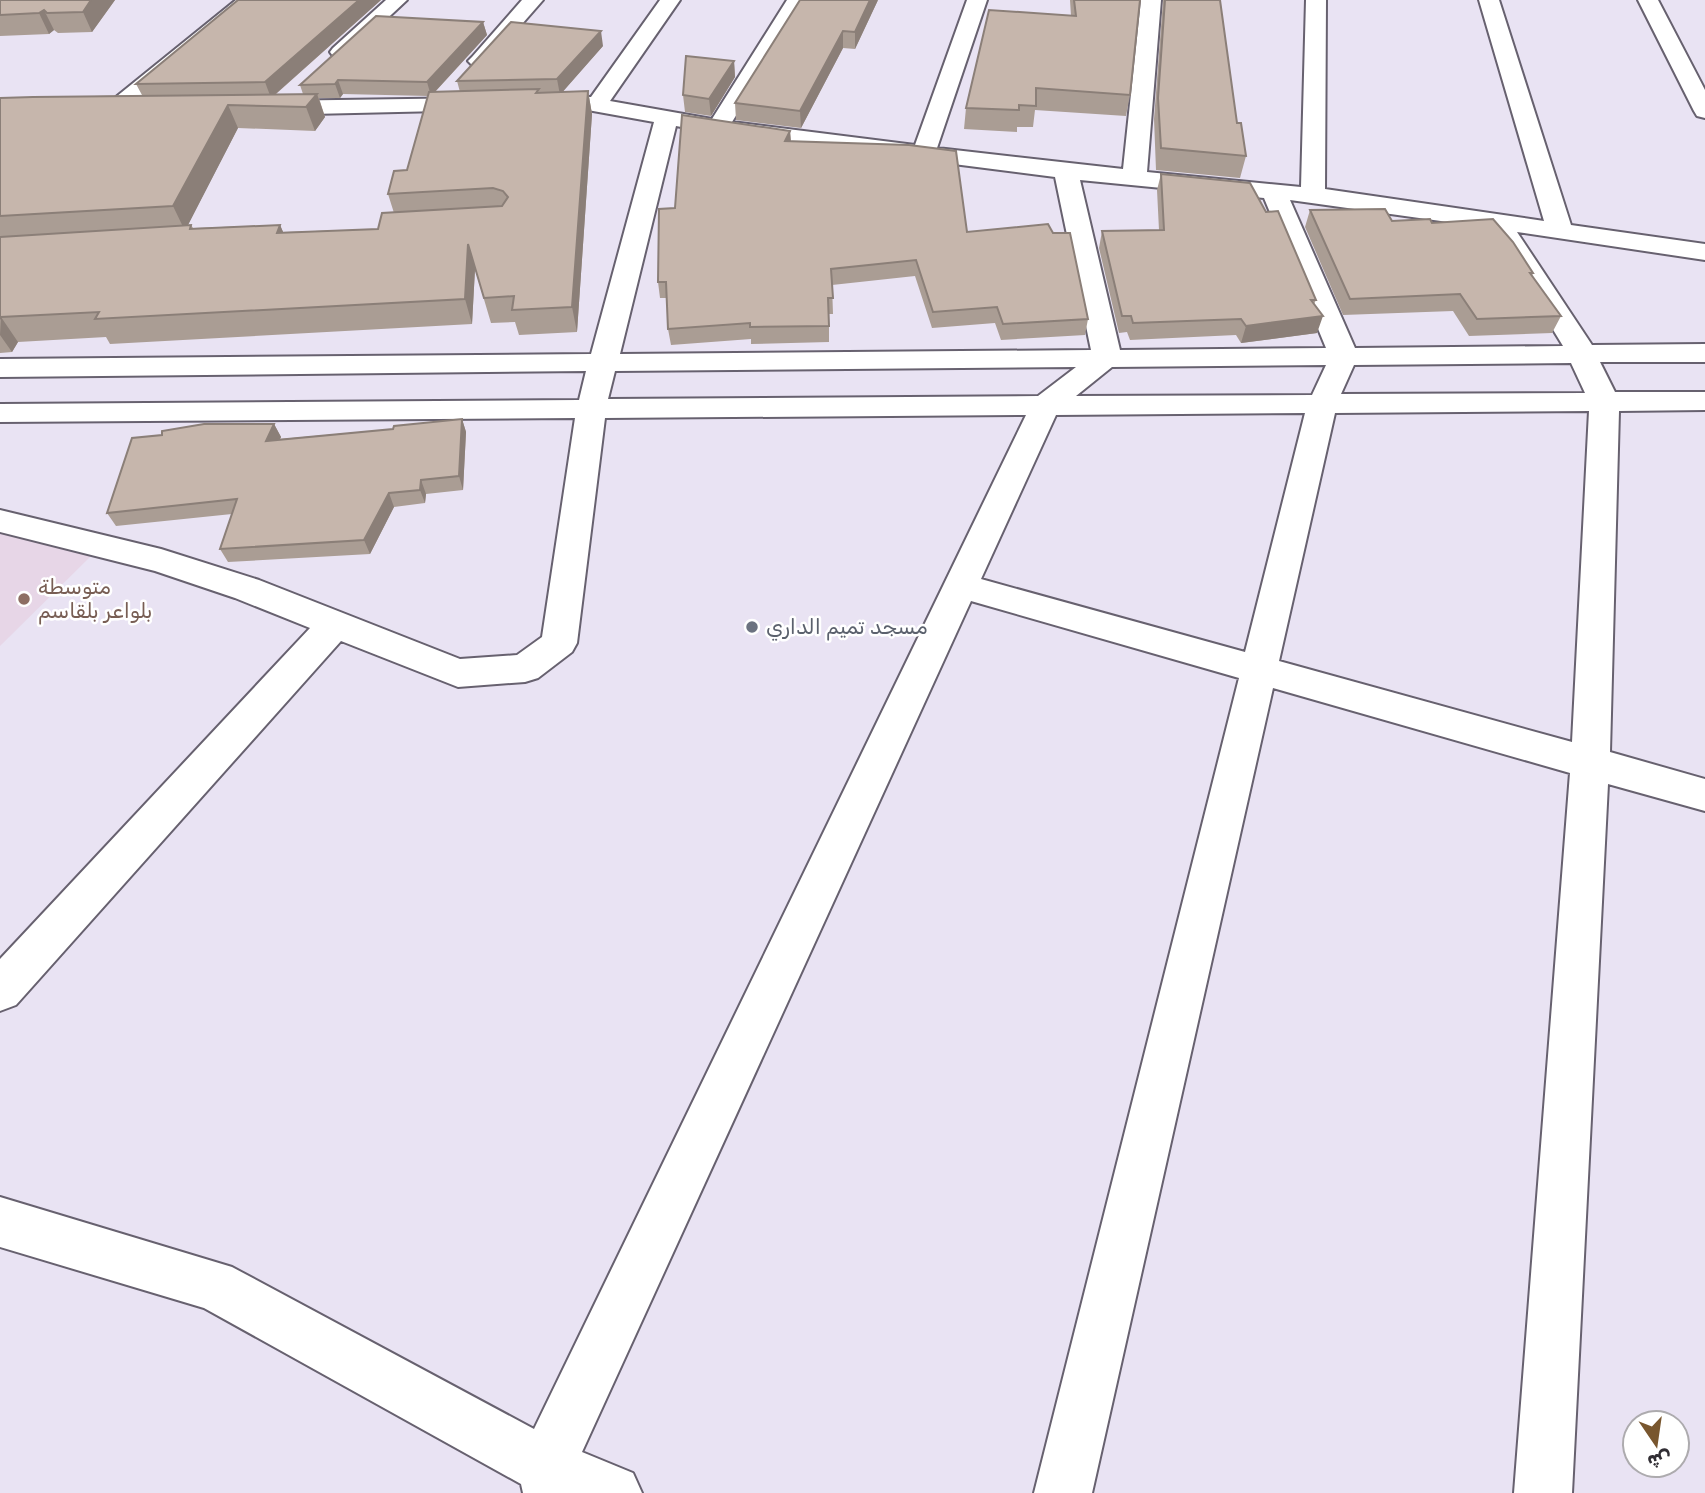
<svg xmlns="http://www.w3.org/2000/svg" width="1705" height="1493" font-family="Rubik,'Noto Sans Arabic',sans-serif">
<rect width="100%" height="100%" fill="#e9e3f3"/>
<path fill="#e7d6e7" d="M0 530 94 553 0 646Z"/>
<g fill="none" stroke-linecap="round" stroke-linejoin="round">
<g stroke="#67616f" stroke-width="4">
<path id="minor" d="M236 0H258L122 115H106L103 110 106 105Z
M386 0H407L347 56H333L330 52 333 48Z
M522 0H543L486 65H472L468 61 472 57Z
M660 0H680L610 101 712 119 787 0H807L732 122 915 145 967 0H987L937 148 1123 169 1141 0H1161L1147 172 1301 187 1306 0H1326L1325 189 1544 221 1479 0H1499L1571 225 1705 244V260L1517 232 1592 345 1705 344V362H1600L1615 392H1705V410L1619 411 1610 752 1705 779V811L1608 784 1572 1493H1514L1570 773 1273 688 1092 1493H1034L1239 678 971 601 582 1452 633 1473 642 1493H523L521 1484 204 1308 0 1247V1197L232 1267 534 1429 1026 415 605 418 577 643 572 652 538 678 525 682 458 687 341 641 16 1005 0 1011V959L310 628 235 598 155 571 0 532V510L161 549 259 580 460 659 517 655 542 637 575 418 0 422V404L579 400 586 371 0 377V359L591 354 654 122 582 109 529 107 526 102 529 97 537 95 591 97ZM676 126 718 134 1055 177 1091 350 620 354ZM1080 180 1264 198 1326 348 1120 350ZM1290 200 1491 228 1563 346 1355 348ZM1571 363 1585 393 1341 394 1354 365ZM1326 365 1312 395 1076 396 1112 367ZM1076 367 1038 396 608 399 615 371ZM1589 411 1572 742 1279 661 1335 413ZM1305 413 1245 652 981 579 1056 415Z
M1638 0H1658L1705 90V118L1697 116 1694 111Z
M477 98 485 100 488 105 485 110 268 115 260 113 257 108 260 103 268 101Z"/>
</g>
<use href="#minor" fill="#fff" fill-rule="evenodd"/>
</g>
<path fill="#aa9d94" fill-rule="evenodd" d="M0 0H115L92 32 58 33 54 30 49 34 0 36Z
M238 0H381L276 94H303L300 85 483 22 487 35 435 92H460L457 81 603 46 562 92 588 91 592 114 577 332 519 335 515 322 491 323 475 269 472 324 110 344 106 337 18 342 12 352 0 353V98L142 95 136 84ZM343 94 428 96 407 170 388 194 394 213 378 229 283 232 280 225 193 228 191 225 187 226 238 128 315 131 325 117 319 98H340Z
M878 0 855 49 843 48 801 128 736 120 735 103Z
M1070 0H1140L1130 95 1126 116 1035 110 1033 127H1017V132L964 129 966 108 1071 16Z
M1163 0H1220L1237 123 1246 156 1240 178 1156 170 1154 119Z
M734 61 735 77 711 116 685 112 683 95Z
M790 131 791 141 967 232 1088 319 1085 335 1001 340 995 323 932 328 915 276 832 285 833 314H829V342L751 344V339L671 345 668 329 667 298H660L658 282 675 208Z
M1161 174 1266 212 1316 300 1314 304 1317 333 1241 343 1236 335 1130 340 1127 332 1119 333 1099 248 1102 231 1159 230 1157 190Z
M1310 210 1392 221 1432 223 1533 273 1532 276 1561 316 1552 333 1469 336 1453 311 1343 315 1305 227Z
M462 419 466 432 463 490 426 494 425 503 394 507 370 554 228 562 220 549 232 514 116 526 107 513 274 424 281 437 280 439 393 429Z"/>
<path fill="#8b7f78" d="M91 0H115L92 32 83 12Z
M359 0H381L271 98 265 82Z
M870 0H878L855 49V32Z
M44 10 54 30 49 34 39 13Z
M483 22 487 35 431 96 427 82Z
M601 31 603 46 560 95 557 79Z
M843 31V48L801 128 800 111Z
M734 61 735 77 711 116 709 99Z
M338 80 343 94 340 98 335 84Z
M588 91 592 114 577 332 572 307Z
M317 94 325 117 315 131 306 107Z
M228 105 238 128 185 231 173 206Z
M790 131 791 146 785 141Z
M280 225 291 250 277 233Z
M468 244 475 269 472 324 465 299Z
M1323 316 1317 333 1241 343 1246 326Z
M1 317 18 342 12 352 0 335Z
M462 419 466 432 463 490 459 476Z
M274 424 281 437 273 454 266 441Z
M421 480 426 494 425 503 420 490Z
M389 493 394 507 370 554 364 540Z"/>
<path fill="#c6b6ac" stroke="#8b7f78" stroke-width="2" d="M0 0H91L83 12 47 13 44 10 39 13 0 15Z
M238 0H359L265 82 136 84Z
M800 0H870L855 32 843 31 800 111 735 103Z
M1074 0H1140L1130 95 1036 88V106L1019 105V110L966 108 989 10 1076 16Z
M1165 0H1220L1237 123H1241L1246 156 1161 148 1158 98Z
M376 16 483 22 427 82 338 80 335 84 300 85Z
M511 22 601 31 557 79 457 81Z
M686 56 734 61 709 99 683 95Z
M539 89 536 93 588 91 572 307 512 310 514 296 484 298 468 244 465 299 95 319 99 312 1 317 0 319V237L191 225 190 229 280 225 277 233 378 229 382 213 502 206 508 197 503 191 493 188 388 194 394 171 407 170 429 92Z
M317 94 306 107 228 105 173 206 0 216V98L33 97Z
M682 115 790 131 785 141 909 145 956 151 967 232 1048 224 1053 233H1070L1088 319 1003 324 997 307 933 312 916 260 831 269 833 298H828L829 326 750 327V323L668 329 666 282H658L659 209 675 208Z
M1161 174 1250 183 1266 212 1278 211 1316 300H1311L1323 316 1246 326 1241 319 1133 323 1131 316H1122L1102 231 1164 230Z
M1385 209 1392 221 1430 219 1432 223 1493 219 1513 242 1533 273H1530L1561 316 1477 319 1460 294 1350 299 1310 210Z
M462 419 459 476 421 480 420 490 389 493 364 540 220 549 237 499 107 513 132 438 162 435V431L204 424H274L266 441 393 429 394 426Z"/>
<circle fill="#8d6e63" stroke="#fff" stroke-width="2.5" cx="24" cy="599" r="7"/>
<circle fill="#6b7280" stroke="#fff" stroke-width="2.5" cx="752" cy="627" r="7"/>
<g text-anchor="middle" stroke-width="5" stroke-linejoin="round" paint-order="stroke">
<g font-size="21" fill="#785e54" stroke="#fff" text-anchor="start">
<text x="38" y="594">متوسطة<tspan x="38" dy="24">بلواعر بلقاسم</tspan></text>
</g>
<g font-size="21" fill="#5b616d" stroke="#fff" text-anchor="start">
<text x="766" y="634">مسجد تميم الداري</text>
</g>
</g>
<g transform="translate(1656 1444) rotate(167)"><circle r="33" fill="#ffffff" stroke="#adabae" stroke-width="2"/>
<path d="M0-5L12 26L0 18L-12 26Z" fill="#78562e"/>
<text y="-10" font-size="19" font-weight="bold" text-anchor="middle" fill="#312e34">ش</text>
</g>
</svg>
